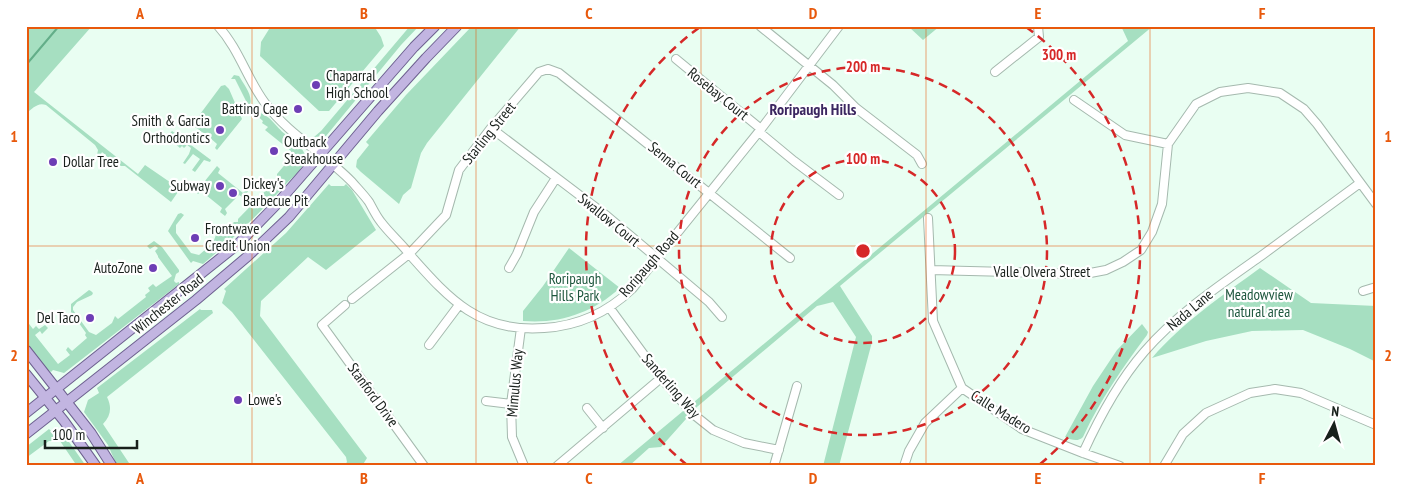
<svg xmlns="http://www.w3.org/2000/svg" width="1402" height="492" font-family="'PT Sans Narrow',sans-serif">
<rect width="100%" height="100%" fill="#e9fef2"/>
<path fill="#a6dfc1" d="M26 26H92L34 92 138 174 145 165 180 189 171 202 125 166H117L102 152 100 156 97 155 98 150 95 145 46 105C37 102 33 109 26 113Z
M271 26H374L381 37 384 46 329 111H319L260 56 261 42Z
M410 26H419L401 45 326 136 314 137 321 131Z
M472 26H521L427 143 421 153 411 188 403 195 399 204 361 172 356 167 357 160 369 145 366 142 406 95Z
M910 26H940L923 40 909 27Z
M1121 26H1153L840 286 872 336V342L839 466H823L856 337 833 302 817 306 685 417 686 419 661 447 649 448 629 466H617L1128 41Z
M234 75 239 76C244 85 257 100 247 109L245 108 248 105 235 79H231Z
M225 85 229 89 242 119 217 150 215 148 217 144 209 137 205 140 206 135 195 127 193 128 192 125 221 86Z
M259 113C268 113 277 128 285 134 292 141 307 148 305 160 304 168 292 178 286 184 260 213 233 239 203 264L193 261 191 263 168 231 178 214 181 213 184 215 176 225V233L191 253 199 255 213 243 217 232 222 234 234 222H238V219L277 179V174L288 161 286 160 291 154V151L265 130 268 127 262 123 263 121 256 115Z
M172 131 211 160 210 162 204 160 195 172 192 170 200 159 193 154 185 164 183 163 189 154 191 148 187 145 184 148 182 146 180 148 167 137Z
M217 166 220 169 218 173 243 193 246 190 248 191 244 198 239 195 225 209 227 213 225 216 220 212 222 208 201 191 198 194 196 192Z
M329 184 331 186H344L346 184 352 190 376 230 326 270 308 257 261 301 260 316 367 458 362 466H344L347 462 346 457 232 312 222 303 226 291 224 289 286 233Z
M154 241 162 247 179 270V272L176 274 174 281 176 283 179 282V284L64 373 53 370 51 372 44 367 26 344V320L33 329 36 326 39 329 45 325 48 328 42 334 40 331 35 335 58 364 70 355 66 350 68 347 72 351 87 338 85 335 86 333 71 312V304L89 290 91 291 93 293 92 295 77 302 73 307V310L89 332 96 335 112 323 115 316 118 319 146 297 145 295 150 291 148 288 153 284 156 287 172 276 158 257V256L155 251 158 248 155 246 150 249 147 246Z
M569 248 620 288C592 313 560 324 523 321V311L543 286Z
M1260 268 1311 303 1376 306V362L1350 349 1303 330 1252 331 1206 341 1152 358C1183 322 1222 296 1260 268Z
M200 309 201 310H212L213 313 107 397C112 407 111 416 103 424L131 466H117L108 445 84 412 88 400 99 393 97 388Z
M1142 324 1148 332 1147 335C1123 367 1100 400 1083 437 1078 442 1072 440 1065 437L1093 386 1117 350Z
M49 429 51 431 62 432 86 466H77L60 441H49L26 458V447Z"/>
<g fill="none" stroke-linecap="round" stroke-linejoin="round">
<path stroke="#63ae89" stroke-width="2" d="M26 65 59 26"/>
<g stroke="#a5b9ae" stroke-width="10">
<path id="minor" d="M218 26C239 49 247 79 265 103 289 135 325 154 352 182 358 189 364 195 369 202 373 209 376 216 381 222 390 234 402 244 411 256 450 300 480 333 544 328 578 326 608 312 632 289L761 129 839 26
M760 26 833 85 856 108 917 155 922 164
M676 59 761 129
M995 72 1039 37 1038 26
M1074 100 1125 135 1168 144
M491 128 607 216 709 302 722 317
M759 132 794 161 839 195
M928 218 933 321 962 388 1022 429 1083 453 1120 466
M509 268 517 254 534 212 556 178
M931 270 1085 274 1106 270 1123 262 1141 250 1152 232 1162 204 1168 144 1196 104 1220 92 1248 88 1280 93 1304 109 1317 124 1376 204
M1363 291 1376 287
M352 299 410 253 446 215 459 170 491 128 539 72 548 69 559 73 790 258
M345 305 322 325 424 466
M609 307 661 378 693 414 713 430 744 443 779 450
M521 328 511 404 512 437 524 466
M429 345 459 305
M486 401 511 404
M587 408 603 428
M1083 453C1099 418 1118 382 1144 352 1177 314 1220 285 1261 256 1294 232 1327 207 1360 183
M557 466 661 378
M774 466 797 386
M904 466 909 451 925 423 962 388
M1164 466 1183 434 1206 413 1250 393 1275 389 1301 393 1376 425"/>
</g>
<g stroke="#6d608f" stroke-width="11">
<path id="major" d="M26 350 91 433 112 466
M26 374 64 421 96 466
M26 413 237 245 276 205 414 47 435 26
M26 434 196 300 248 256 289 217 378 111 426 58 457 26"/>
</g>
<use href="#minor" stroke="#fff" stroke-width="8"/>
<use href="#major" stroke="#c2b5e1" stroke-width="9"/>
</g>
<path fill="none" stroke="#e8590c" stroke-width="1" stroke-opacity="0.55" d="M252 26V466M476 26V466M701 26V466M926 26V466M1150 26V466M26 246H1376"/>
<g fill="none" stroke="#d62828" stroke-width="2.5" stroke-dasharray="9 6">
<circle cx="863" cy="251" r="92"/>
<circle cx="863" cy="251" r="184"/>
<path d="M687 465A277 277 0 0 1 700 27M1026 27A277 277 0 0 1 1039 465"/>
</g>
<g fill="#6d3eb5" stroke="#fff" stroke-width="2">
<circle cx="316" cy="85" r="5"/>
<circle cx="298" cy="109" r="5"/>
<circle cx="220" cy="130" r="5"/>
<circle cx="274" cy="151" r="5"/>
<circle cx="53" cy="162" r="5"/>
<circle cx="220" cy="186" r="5"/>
<circle cx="233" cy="193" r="5"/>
<circle cx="195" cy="238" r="5"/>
<circle cx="153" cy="268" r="5"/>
<circle cx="90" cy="318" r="5"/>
<circle cx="238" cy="400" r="5"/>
</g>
<g text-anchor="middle" stroke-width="4.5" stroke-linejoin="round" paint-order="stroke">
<g font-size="15" fill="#19201c" stroke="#fff" text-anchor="start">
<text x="326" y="81">Chaparral<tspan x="326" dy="17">High School</tspan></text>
<text x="288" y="114" text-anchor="end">Batting Cage</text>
<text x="210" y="126" text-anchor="end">Smith &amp; Garcia<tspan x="210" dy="17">Orthodontics</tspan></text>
<text x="284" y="147">Outback<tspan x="284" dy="17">Steakhouse</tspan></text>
<text x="63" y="167">Dollar Tree</text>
<text x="243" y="189">Dickey's<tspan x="243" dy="17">Barbecue Pit</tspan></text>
<text x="210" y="191" text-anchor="end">Subway</text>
<text x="205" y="234">Frontwave<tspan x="205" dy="17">Credit Union</tspan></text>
<text x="143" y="273" text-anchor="end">AutoZone</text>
<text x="80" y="323" text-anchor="end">Del Taco</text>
<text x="248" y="405">Lowe's</text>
</g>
<g font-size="15" fill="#19201c" stroke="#fff">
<text transform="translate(718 94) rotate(39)" y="5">Rosebay Court</text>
<text transform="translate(489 133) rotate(-51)" y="5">Starling Street</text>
<text transform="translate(675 165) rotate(39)" y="5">Senna Court</text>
<text transform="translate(609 220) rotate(39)" y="5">Swallow Court</text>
<text transform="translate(649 264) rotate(-49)" y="5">Roripaugh Road</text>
<text x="1042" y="277">Valle Olvera Street</text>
<text transform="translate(168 304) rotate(-39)" y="5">Winchester Road</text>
<text transform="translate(1190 310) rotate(-40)" y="5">Nada Lane</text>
<text transform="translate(515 383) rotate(-85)" y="5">Mimulus Way</text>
<text transform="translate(671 386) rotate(49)" y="5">Sanderling Way</text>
<text transform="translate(373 395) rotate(54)" y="5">Stanford Drive</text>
<text transform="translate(1001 412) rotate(32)" y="5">Calle Madero</text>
</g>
<g font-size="15" fill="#1d563d" stroke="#fff">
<text x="575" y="284">Roripaugh<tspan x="575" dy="17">Hills Park</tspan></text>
<text x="1259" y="300">Meadowview<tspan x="1259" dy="17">natural area</tspan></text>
</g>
<g font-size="16" font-weight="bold" fill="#3b2660" stroke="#fff">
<text x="813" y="115">Roripaugh Hills</text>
</g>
</g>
<circle cx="863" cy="251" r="8" fill="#d62828" stroke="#fff" stroke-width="2.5"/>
<g font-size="15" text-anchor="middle" font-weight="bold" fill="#d62828" stroke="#fff" stroke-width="4.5" stroke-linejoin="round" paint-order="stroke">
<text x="1059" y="60">300 m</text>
<text x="863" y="72">200 m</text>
<text x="863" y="164">100 m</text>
</g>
<rect width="1402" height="492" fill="none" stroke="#ffffff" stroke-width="55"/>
<g transform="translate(1334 424) rotate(6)" stroke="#ffffff" stroke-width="4" paint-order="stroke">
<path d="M0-4L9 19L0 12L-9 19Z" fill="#19201c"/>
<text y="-8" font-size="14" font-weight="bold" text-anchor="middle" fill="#19201c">N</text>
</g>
<path d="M45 440v8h92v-8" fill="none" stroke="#19201c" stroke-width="2.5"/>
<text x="52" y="440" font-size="15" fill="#19201c" stroke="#ffffff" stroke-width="4" paint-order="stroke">100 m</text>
<rect x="28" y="28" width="1346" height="436" fill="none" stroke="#e8590c" stroke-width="2"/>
<g font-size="16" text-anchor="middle" font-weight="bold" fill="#e8590c">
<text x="140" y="19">A</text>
<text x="364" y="19">B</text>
<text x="589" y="19">C</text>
<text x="813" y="19">D</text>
<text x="1038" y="19">E</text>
<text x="1262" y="19">F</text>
<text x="14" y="142">1</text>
<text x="1388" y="142">1</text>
<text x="14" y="361">2</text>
<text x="1388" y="361">2</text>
<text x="140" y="484">A</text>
<text x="364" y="484">B</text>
<text x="589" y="484">C</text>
<text x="813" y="484">D</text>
<text x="1038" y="484">E</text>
<text x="1262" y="484">F</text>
</g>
</svg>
